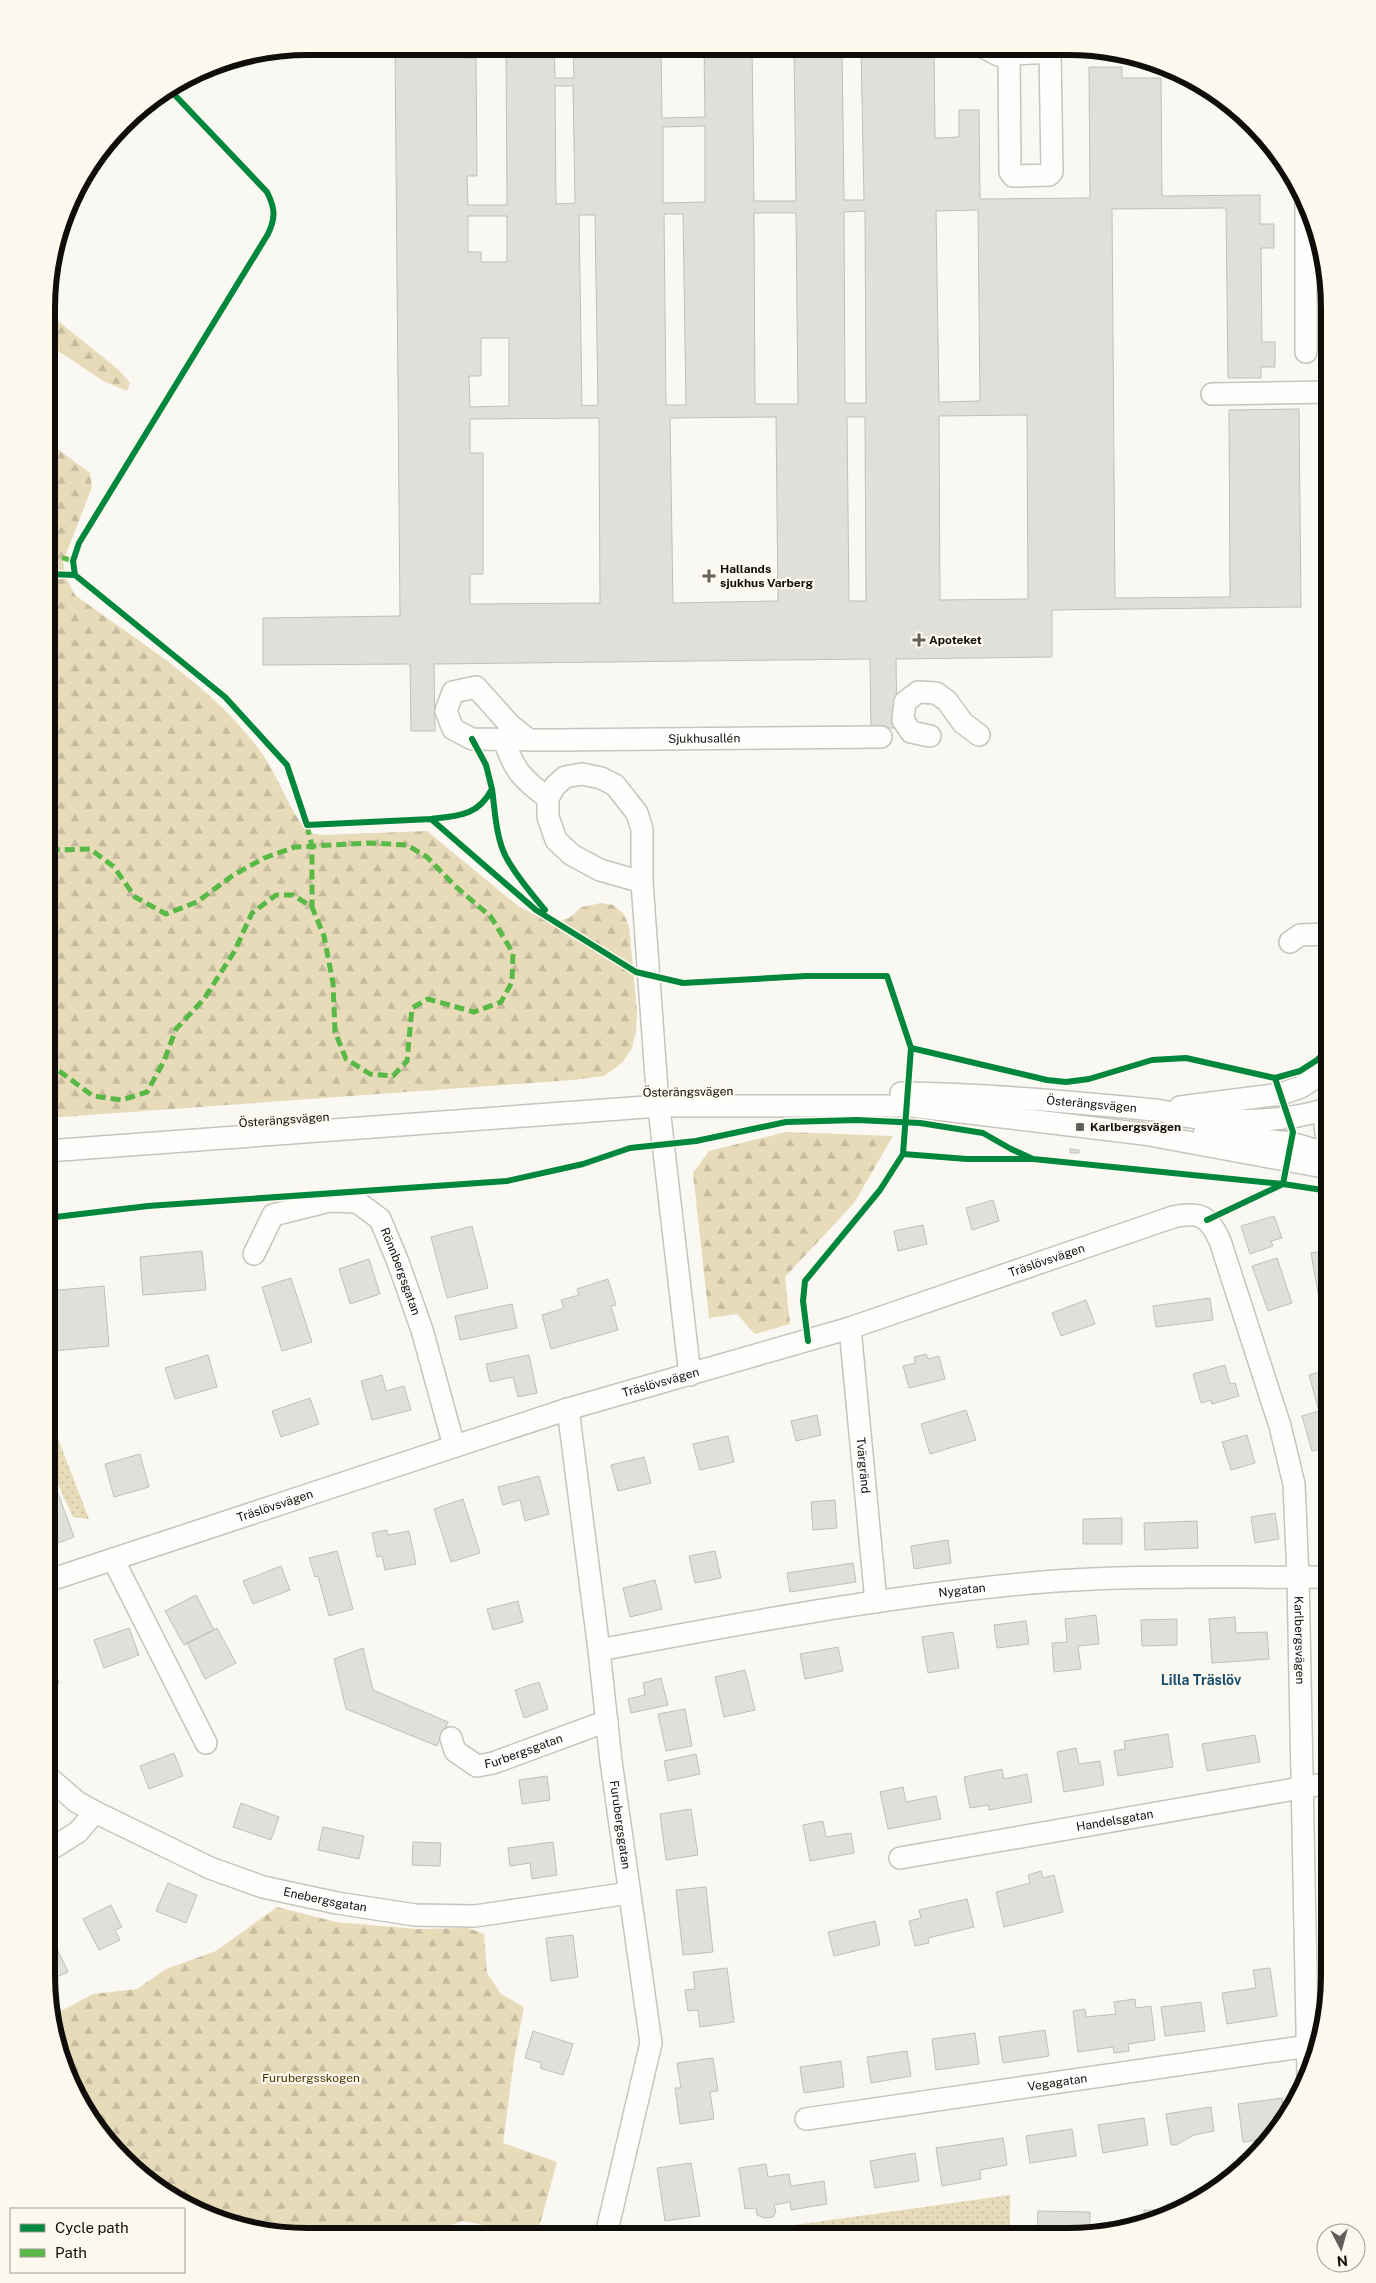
<svg xmlns="http://www.w3.org/2000/svg" width="1376" height="2283" font-family="'Public Sans',sans-serif">
<defs>
<pattern id="grass-dots" width="8" height="8" patternUnits="userSpaceOnUse" patternTransform="scale(1.25)"><rect width="8" height="8" fill="#e8dbba"/><path d="M2 2h.1M6 6h.1" fill="none" stroke="#c6bb9f" stroke-width="1.8" stroke-linecap="round"/></pattern>
<pattern id="forest-firs" width="22" height="20" patternUnits="userSpaceOnUse" patternTransform="scale(1.25)"><rect width="22" height="20" fill="#e8dbba"/><path d="M5 1l3.5 6h-7zM16 11l3.5 6h-7z" fill="#c6bb9f"/></pattern>
</defs>
<rect width="100%" height="100%" fill="#faf8f2"/>
<path fill="url(#grass-dots)" d="M47 1410 89 1519 73 1517 47 1460Z
M1010 2195V2237L716 2236Z"/>
<path fill="url(#forest-firs)" d="M48 313 119 370 130 383 127 391 103 381 48 344Z
M48 442 90 473 92 487 63 562 66 578 75 595C139 642 210 684 258 748 278 774 287 807 308 833L323 835 427 831 518 906 551 923 569 918 582 907 601 903 613 905 623 913 629 926 637 1011 636 1031 632 1048 622 1063 604 1076 573 1080 47 1118Z
M786 1132 893 1136 854 1203 785 1277 790 1324 755 1334 737 1314 709 1318 693 1173 709 1151Z
M277 1907 336 1922 418 1929 468 1928 484 1934 487 1973 501 1994 524 2007 514 2059 503 2143 557 2162 537 2235 463 2221 425 2235H274L208 2217 149 2182 100 2134 66 2075 55 2017 61 2011 93 1994 137 1989 166 1969 216 1951Z"/>
<path fill="#e0dfda" stroke="#c1bfbb" fill-rule="evenodd" d="M395 46 461 47 462 58H476L477 176H467L468 205H507L506 47H554L555 78H574L573 47H661L662 118 705 117 704 47 752 48 754 201H796L794 48H842L844 200H864L861 48H934L935 138 959 137V110H979L980 199 1090 198 1089 67H1122V78H1161L1162 196 1260 195V224H1274V248H1261L1262 342H1275V367H1261V378H1228L1226 208 1112 209 1115 598 1230 597 1229 410 1299 409 1301 607 1052 610V657L896 659 897 728H871L870 659 434 664 435 731H411L410 664 263 665V618L400 616ZM555 86H573L575 203 556 204ZM705 126V202L663 203V127ZM978 210 980 401 939 402 936 211ZM865 211 866 403H845L844 212ZM754 213H796L798 404H755ZM664 214H683L686 405H666ZM579 215H595L598 405 582 406ZM468 216H507V262H481V252H468ZM481 338H509V406L470 407 469 376H481ZM1027 415 1028 599 940 600 939 416ZM776 417 778 601 673 603 670 418ZM847 417H865L866 601H849ZM599 418 600 603 470 604V574H483V453H470V419Z
M1070 1149 1079 1150V1153H1070Z
M993 1200 999 1221 972 1230 966 1208Z
M1274 1216 1282 1238 1271 1241 1273 1246 1250 1254 1241 1226Z
M923 1225 927 1244 898 1251 894 1231Z
M472 1226 488 1288 447 1298 431 1237Z
M1329 1250V1291L1318 1293 1311 1253Z
M202 1251 206 1290 143 1295 140 1257Z
M1277 1258 1292 1303 1268 1311 1252 1266Z
M369 1259 380 1294 350 1304 339 1269Z
M291 1278 312 1342 282 1351 262 1287Z
M608 1279 616 1305 611 1306 618 1330 551 1349 542 1315 564 1308 561 1300 579 1295 577 1289Z
M104 1286 109 1346 52 1351 47 1291Z
M1210 1298 1213 1320 1156 1327 1153 1306Z
M1086 1300 1095 1324 1061 1336 1052 1313Z
M512 1304 517 1328 460 1340 455 1316Z
M926 1354 928 1359 939 1356 945 1379 909 1388 903 1366 915 1363 914 1357Z
M208 1355 217 1387 175 1399 165 1368Z
M529 1355 537 1393 518 1397 513 1377 490 1382 486 1364Z
M1225 1365 1230 1384 1235 1383 1239 1396 1212 1404 1211 1400 1201 1403 1193 1374Z
M1329 1369V1404L1318 1408 1309 1375Z
M382 1375 386 1391 404 1386 411 1410 372 1420 361 1381Z
M310 1398 319 1424 281 1437 272 1411Z
M1329 1408V1447L1312 1451 1302 1416Z
M966 1410 976 1440 930 1454 921 1424Z
M817 1415 821 1435 796 1441 791 1421Z
M1247 1435 1255 1463 1231 1470 1222 1442Z
M728 1436 734 1462 700 1470 693 1444Z
M140 1454 149 1487 114 1497 105 1464Z
M644 1457 651 1483 618 1491 611 1465Z
M539 1476 549 1514 525 1521 520 1500 503 1505 498 1487Z
M52 1477 74 1537 47 1547V1479Z
M463 1499 480 1553 451 1562 434 1509Z
M835 1500 837 1528 813 1530 811 1502Z
M1275 1513 1279 1539 1255 1543 1251 1517Z
M1122 1518V1544H1083V1519Z
M1197 1521 1198 1548 1145 1550 1144 1523Z
M387 1530 388 1535 409 1531 416 1564 385 1570 382 1556 377 1557 372 1533Z
M948 1540 951 1563 914 1569 911 1546Z
M337 1551 353 1609 329 1616 318 1576 315 1577 309 1558Z
M715 1551 721 1578 695 1583 689 1556Z
M853 1563 856 1582 790 1592 787 1573Z
M281 1566 290 1590 253 1604 243 1581Z
M655 1580 662 1609 630 1617 623 1588Z
M196 1595 214 1630 184 1645 165 1611Z
M518 1601 523 1622 493 1630 487 1609Z
M1096 1615 1099 1644 1078 1646 1081 1669 1054 1672 1052 1643 1067 1642 1065 1619Z
M1235 1617 1236 1633 1267 1632 1269 1659 1212 1663 1209 1619Z
M1177 1619V1645L1142 1646 1141 1620Z
M1026 1621 1029 1644 997 1648 994 1625Z
M129 1628 139 1655 104 1668 94 1640Z
M217 1628 236 1663 205 1679 187 1643Z
M953 1632 959 1668 928 1673 922 1637Z
M838 1647 843 1671 805 1679 800 1654Z
M363 1648 373 1690 448 1722 437 1746 346 1709 334 1659Z
M50 1657 59 1683 47 1687V1658Z
M745 1670 755 1710 724 1717 715 1677Z
M661 1678 668 1705 631 1713 628 1699 645 1695 643 1683Z
M539 1682 548 1709 524 1718 515 1690Z
M685 1709 692 1746 666 1751 658 1714Z
M1326 1727H1329V1743H1326Z
M1168 1734 1173 1767 1118 1776 1114 1751 1125 1749 1124 1741Z
M1255 1735 1260 1762 1207 1771 1202 1744Z
M1076 1748 1079 1764 1100 1761 1104 1785 1064 1792 1057 1752Z
M174 1753 183 1776 149 1789 140 1766Z
M696 1754 700 1774 668 1781 664 1761Z
M1002 1769 1004 1779 1027 1774 1032 1802 989 1810 988 1805 970 1808 964 1777Z
M547 1776 550 1800 522 1804 519 1780Z
M903 1787 906 1802 936 1796 941 1819 888 1829 880 1792Z
M241 1803 279 1817 271 1840 233 1827Z
M691 1809 698 1855 666 1860 660 1814Z
M823 1821 826 1837 851 1833 854 1853 810 1861 803 1825Z
M323 1827 364 1836 359 1859 318 1850Z
M413 1842 441 1843 440 1866 412 1865Z
M553 1842 557 1875 532 1879 530 1863 510 1866 508 1848Z
M1041 1871 1043 1878 1054 1875 1063 1912 1004 1927 996 1892 1030 1883 1028 1875Z
M168 1883 197 1895 186 1923 156 1911Z
M706 1887 713 1952 683 1955 676 1890Z
M967 1899 974 1927 928 1938 929 1943 915 1946 909 1921 921 1918 919 1910Z
M111 1905 122 1927 115 1930 120 1940 99 1950 83 1919Z
M875 1921 880 1945 834 1956 828 1932Z
M50 1934 68 1972 52 1979 46 1968V1936Z
M573 1935 578 1977 551 1981 546 1938Z
M727 1968 734 2022 700 2027 698 2010 688 2011 685 1990 695 1989 693 1972Z
M1270 1968 1277 2016 1227 2024 1222 1993 1256 1988 1253 1970Z
M1135 1999 1136 2008 1151 2006 1155 2040 1128 2044 1129 2051 1114 2053 1113 2047 1078 2052 1073 2011 1085 2009 1086 2017 1116 2014 1114 2002Z
M1201 2002 1205 2031 1165 2036 1161 2007Z
M1045 2030 1049 2056 1003 2063 999 2037Z
M533 2031 573 2044 563 2075 540 2068 542 2063 525 2058Z
M975 2033 979 2064 936 2070 932 2039Z
M907 2051 911 2076 871 2083 867 2057Z
M713 2058 718 2091 710 2092 714 2119 680 2124 675 2088H681L677 2063Z
M841 2061 844 2087 804 2093 800 2067Z
M1282 2098 1285 2119 1279 2129 1266 2130 1267 2139 1243 2142 1238 2104Z
M1211 2107 1214 2131 1194 2135 1176 2145H1171L1166 2114Z
M1144 2118 1148 2145 1103 2153 1098 2125Z
M1072 2129 1076 2156 1030 2163 1026 2136Z
M1003 2138 1007 2165 980 2170 981 2179 942 2186 936 2148Z
M915 2153 919 2181 875 2188 870 2161Z
M691 2163 700 2216 665 2221 657 2168Z
M766 2164 768 2177 789 2174 791 2186 824 2181 827 2204 791 2210 790 2202 774 2205 776 2212 773 2217 764 2218 757 2215 756 2208 745 2209 739 2168Z
M1144 2210 1178 2211 1168 2217 1144 2222Z
M1038 2211 1090 2212V2232L1068 2237H1037Z"/>
<g fill="none" stroke-linecap="round" stroke-linejoin="round">
<g stroke="#c6c4bf" stroke-width="24">
<g id="minor">
<path d="M985 48 998 55 1050 52 1054 48"/>
<path d="M1009 55 1010 172 1013 176 1049 175 1052 172 1050 52"/>
<path d="M1306 201V352"/>
<path d="M1212 394 1330 392"/>
<path d="M930 736 911 732 903 720 905 702 918 692 936 693 947 701 963 723 979 735"/>
<path d="M504 740C514 770 522 779 548 798"/>
<path id="s1" d="M529 740 510 725 476 687 453 692 446 711 453 729 472 739 555 740 881 737"/>
<path d="M642 882 600 870 572 855 556 840 548 817V798L555 786 565 777 582 774 601 778 615 785 637 813 642 829V882L657 1091 690 1375"/>
<path d="M1290 942 1300 935 1330 934"/>
<path id="s2" d="M901 1093C986 1094 1070 1102 1155 1110 1167 1111 1179 1116 1192 1117 1237 1123 1284 1122 1327 1109"/>
<path d="M1180 1107 1281 1094 1301 1087 1329 1069"/>
<path d="M1204 1134 1291 1143 1329 1154"/>
<path d="M1329 1144C1324 1130 1323 1118 1329 1104"/>
<path d="M47 1151 659 1106H911L1144 1134 1329 1168"/>
<path id="s3" d="M254 1254 273 1215 329 1201 357 1202 380 1219 398 1262 422 1330 454 1446"/>
<path id="s4" d="M850 1328 876 1602"/>
<path id="s5" d="M568 1409 599 1650 611 1761 651 2043 606 2235"/>
<path d="M113 1559 206 1743"/>
<path id="s6" d="M47 1581 568 1409 850 1328 1173 1217C1200 1211 1209 1216 1220 1241L1280 1426 1294 1484 1298 1577 1308 2077"/>
<path id="s7" d="M599 1650C743 1623 886 1596 1031 1583 1130 1574 1230 1578 1329 1577"/>
<path id="s8" d="M451 1738 455 1751 477 1766 493 1763 607 1721"/>
<path id="s9" d="M47 1776 77 1802 95 1812 210 1868 263 1887 337 1903 415 1915 475 1916 629 1893"/>
<path d="M46 1852 78 1832 95 1812"/>
<path id="s10" d="M900 1858 1329 1783"/>
<path d="M1308 2007H1326"/>
<path id="s11" d="M806 2119 1308 2046"/>
</g>
</g>
<use href="#minor" stroke="#fefefd" stroke-width="21"/>
<path stroke="#58b947" stroke-width="5" stroke-dasharray="10 5" stroke-linecap="butt" d="M48 553 73 561
M307 825 312 846V907
M47 1062 93 1096 122 1100 147 1092 164 1061 176 1029 204 999 234 952 252 913 276 895H293L312 907 324 936 333 983 335 1032 346 1059 370 1074 393 1076 407 1061 412 1008 428 999 474 1012 501 1002 512 982 513 953 491 917 454 885 427 857 407 845 371 843 295 847 264 858 232 876 197 902 166 914 135 897 114 867 90 849 54 850 48 849"/>
<g stroke="#fdf9ee" stroke-width="9">
<path id="cycleway" d="M48 574 75 575 73 561 79 543 268 234C276 217 275 208 267 192L170 90
M75 575 225 697 287 765 307 825 431 819 536 910 636 972 683 983 806 976H887L911 1048 903 1154 880 1190 805 1281 803 1301 808 1341
M492 789C495 811 496 838 506 857 516 876 531 893 545 910
M431 819C458 816 478 816 492 789L486 765 472 739
M911 1048 1047 1080 1066 1082 1089 1079 1152 1060 1186 1058 1275 1078 1300 1071 1317 1060 1329 1048
M1275 1078 1293 1132 1283 1184
M903 1154 967 1159H1033L1283 1184 1329 1191
M47 1218 148 1206 507 1181 583 1164 630 1148 696 1141 786 1122 857 1120 920 1123 983 1133 1011 1149 1033 1159
M1207 1220 1283 1184"/>
</g>
<use href="#cycleway" stroke="#00873e" stroke-width="6"/>
</g>
<g fill="#61605b" stroke="#fdf9ee" stroke-width="2">
<path d="M706.5 568.5h5v5h5v5h-5v5h-5v-5h-5v-5h5z"/>
<path d="M916.5 632.5h5v5h5v5h-5v5h-5v-5h-5v-5h5z"/>
<rect x="1075" y="1122" width="10" height="10" rx="2.5"/>
</g>
<g text-anchor="middle" stroke-width="4.5" stroke-linejoin="round" paint-order="stroke">
<g font-size="12" font-weight="bold" fill="#0f0e0a" stroke="#fdf9ee" text-anchor="start">
<text x="720" y="573">Hallands<tspan x="720" dy="14">sjukhus Varberg</tspan></text>
<text x="929" y="644">Apoteket</text>
<text x="1090" y="1131">Karlbergsvägen</text>
</g>
<g font-size="12" fill="#0f0e0a" stroke="#fdf9ee">
<text dy="4" stroke="none"><textPath href="#s1" startOffset="392">Sjukhusallén</textPath></text>
<text transform="translate(688 1092) rotate(-1)" y="4">Österängsvägen</text>
<text dy="4" stroke="none"><textPath href="#s2" startOffset="191">Österängsvägen</textPath></text>
<text transform="translate(284 1120) rotate(-4)" y="4">Österängsvägen</text>
<text dy="4" stroke="none"><textPath href="#s6" startOffset="1050">Träslövsvägen</textPath></text>
<text dy="4" stroke="none"><textPath href="#s3" startOffset="214">Rönnbergsgatan</textPath></text>
<text dy="4" stroke="none"><textPath href="#s6" startOffset="645">Träslövsvägen</textPath></text>
<text dy="4" stroke="none"><textPath href="#s4" startOffset="138">Tvärgränd</textPath></text>
<text dy="4" stroke="none"><textPath href="#s6" startOffset="240">Träslövsvägen</textPath></text>
<text dy="4" stroke="none"><textPath href="#s7" startOffset="368">Nygatan</textPath></text>
<text dy="4" stroke="none"><textPath href="#s6" startOffset="1654">Karlbergsvägen</textPath></text>
<text dy="4" stroke="none"><textPath href="#s8" startOffset="89">Furbergsgatan</textPath></text>
<text dy="4" stroke="none"><textPath href="#s10" startOffset="218">Handelsgatan</textPath></text>
<text dy="4" stroke="none"><textPath href="#s5" startOffset="419">Furubergsgatan</textPath></text>
<text dy="4" stroke="none"><textPath href="#s9" startOffset="308">Enebergsgatan</textPath></text>
<text dy="4" stroke="none"><textPath href="#s11" startOffset="254">Vegagatan</textPath></text>
</g>
<g font-size="12" fill="#473500" stroke="#fdf9ee">
<text x="311" y="2082">Furubergsskogen</text>
</g>
<g font-size="14" font-weight="bold" fill="#184f71" stroke="#fdf9ee">
<text x="1201" y="1685">Lilla Träslöv</text>
</g>
</g>
<path d="M0 0H1376V2283H0ZM308 55H1068A253 253 0 0 1 1321 308V1975A253 253 0 0 1 1068 2228H308A253 253 0 0 1 55 1975V308A253 253 0 0 1 308 55Z" fill="#fdf9ee" fill-rule="evenodd"/>
<path fill="none" stroke="#0f0e0a" stroke-width="6" d="M308 55H1068A253 253 0 0 1 1321 308V1975A253 253 0 0 1 1068 2228H308A253 253 0 0 1 55 1975V308A253 253 0 0 1 308 55Z"/>
<rect x="10" y="2208" width="175" height="65" fill="#fdf9ee" stroke="#9e9b93"/>
<rect x="20" y="2224" width="25" height="8" fill="#00873e" stroke="#9e9b93"/>
<text x="55" y="2233" font-size="15" fill="#0f0e0a">Cycle path</text>
<rect x="20" y="2249" width="25" height="8" fill="#58b947" stroke="#9e9b93"/>
<text x="55" y="2258" font-size="15" fill="#0f0e0a">Path</text>
<g transform="translate(1341 2248) rotate(174)"><circle r="24" fill="#fdf9ee" stroke="#9e9b93"/>
<path d="M0-4L9 19L0 12L-9 19Z" fill="#61605b"/>
<text y="-8" font-size="14" font-weight="bold" text-anchor="middle" fill="#0f0e0a">N</text>
</g>
</svg>
